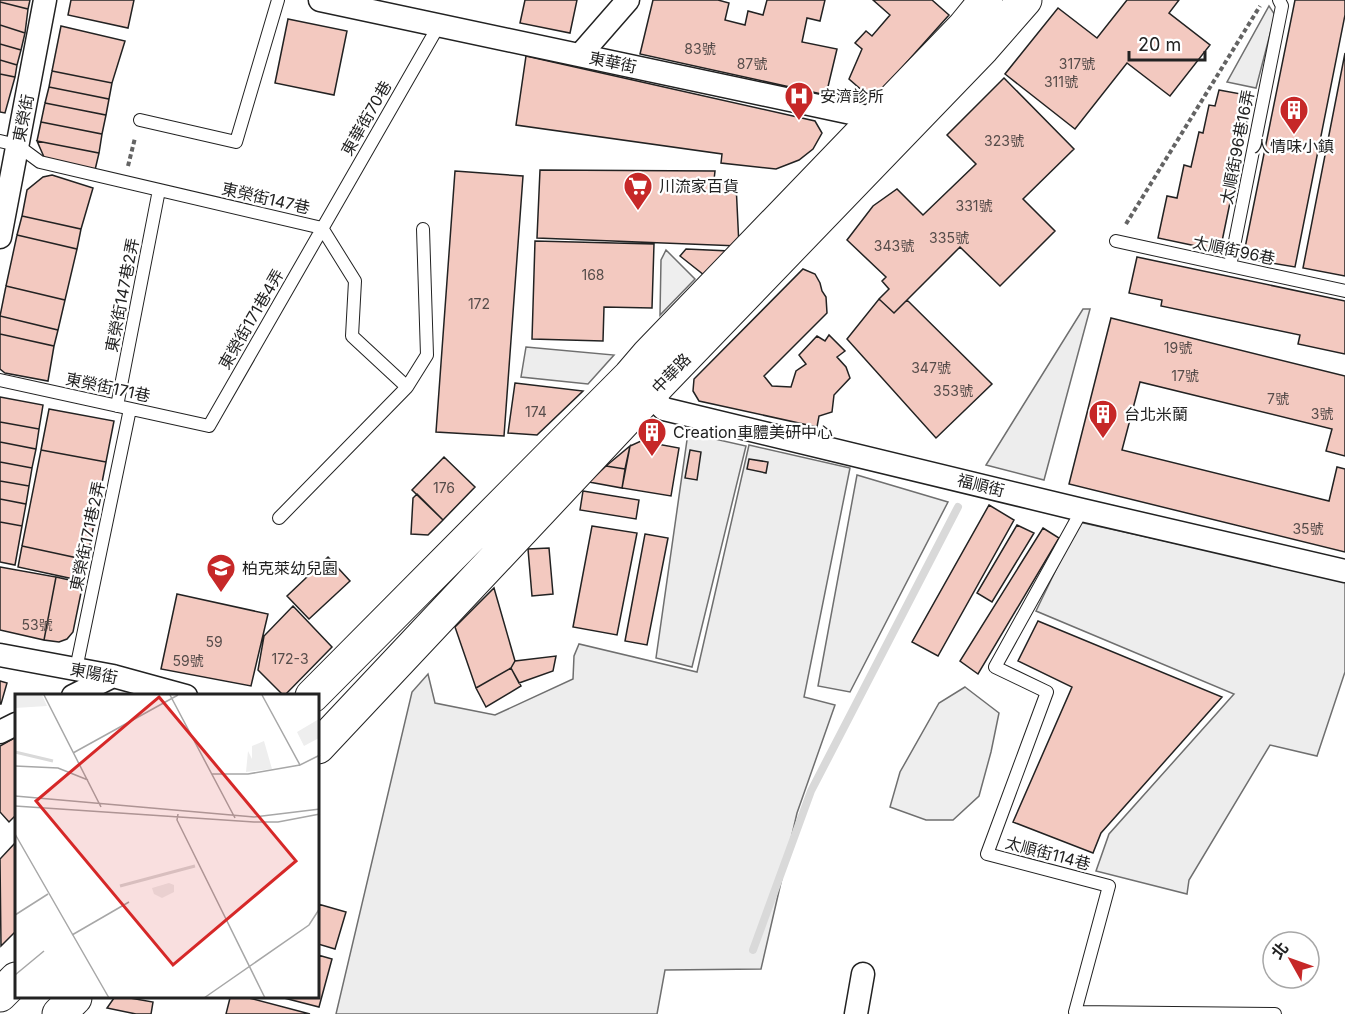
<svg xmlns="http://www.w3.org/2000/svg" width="1345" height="1014" font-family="Inter,'Noto Sans TC',sans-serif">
<rect width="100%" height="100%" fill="#fff"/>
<path fill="#eee" stroke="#6f6f6f" stroke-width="1.5" d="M666 250 695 279 660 315 661 260Z
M965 687 999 713 991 752 979 796 953 820H926L890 807 900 772 939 703Z"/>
<path fill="#ededed" stroke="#6f6f6f" stroke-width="1.5" d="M1269 6 1275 15 1256 88 1227 82Z
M1083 309H1090L1044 480 986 465Z
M526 347 614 355 588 384 521 377Z
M688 433 746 446 692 667 656 658Z
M749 445 850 468 804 697 835 705 797 813 761 969 665 970 657 1014H336L412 692 428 674 435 703 495 715 573 679 574 656 579 644 697 672Z
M857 475 948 502 850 692 818 686Z
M1079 522 1345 581V672L1317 756 1270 745 1189 880 1187 894 1096 871 1109 834 1234 694 1036 611Z"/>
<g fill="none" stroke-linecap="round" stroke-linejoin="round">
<path stroke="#d9d9d9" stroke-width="8" d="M753 950 811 791 958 507"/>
</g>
<path fill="#f3c9c0" stroke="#222" stroke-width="1.5" d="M0 0H30L28 9 0 2Z
M71 0H134L128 28 68 15Z
M525 0H577L570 33 520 23Z
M653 0H718L729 3 725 20 745 25 748 11 763 15 767 0H825L820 21 807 18 802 42 837 49 826 95 640 54Z
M873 0H932L949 15 873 100 849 79 862 49 855 43 866 31 872 36 890 15Z
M1127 0H1179L1169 13 1210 45 1170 96 1127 63 1075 129 1005 74 1058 8 1097 38Z
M1295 0H1345V15L1295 267 1243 258Z
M0 2 28 9 25 33 0 25Z
M288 19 347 31 334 95 275 83Z
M0 25 25 33 21 50 0 44Z
M61 26 125 41 112 83 52 71Z
M0 44 21 50 17 65 0 60Z
M1345 53V276L1303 268Z
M526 56 815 121 822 133 813 149 799 160 776 169 721 163 722 154 516 125Z
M0 60 17 65 15 77 0 74Z
M52 71 112 83 109 99 49 87Z
M0 74 15 77 5 113 0 112Z
M1004 78 1074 149 1023 199 1055 231 1000 286 960 247 894 313 879 299 889 289 882 281 886 277 847 240 873 206 897 189 923 215 976 164 947 135Z
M49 87 109 99 106 115 45 103Z
M1219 90 1252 96 1220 251 1158 238 1167 196 1177 198 1184 165 1191 167 1199 132 1203 133 1209 105 1215 106Z
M45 103 106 115 102 134 41 122Z
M41 122 102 134 99 153 37 141Z
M37 141 99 153 95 170 50 161 44 157Z
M540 170 715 171 714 180 736 184 739 246 537 238Z
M455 171 523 176 504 436 436 432Z
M52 175 93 188 81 229 22 216 27 190 43 177Z
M22 216 81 229 77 249 17 235Z
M17 235 77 249 65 300 6 286Z
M535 241 654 244 652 308 604 307 603 341 532 339Z
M686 249 729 251 704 275 680 256Z
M1137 257 1345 301V354L1298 344 1300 335 1161 306 1162 300 1129 293Z
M803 269 815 274 820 283 822 291 826 297 827 313 764 376 772 386 791 387 796 371 806 364 799 355 817 336 825 341 829 335 845 351 837 357 846 367 850 378 834 395 832 412 819 416 817 427 699 401 693 391 694 379Z
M6 286 65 300 58 330 0 316Z
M879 299 894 313 907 300 992 384 936 438 847 339Z
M0 316 58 330 54 346 0 334Z
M1111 318 1345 376V456L1326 451 1332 429 1140 382 1122 450 1329 501 1337 467 1345 469V552L1069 484Z
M0 334 54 346 48 381 5 373 0 369Z
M515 383 583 391 537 435 508 433Z
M0 397 43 405 39 429 0 422Z
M49 409 114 421 106 462 41 450Z
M0 422 39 429 36 449 0 442Z
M641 441 679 448 671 496 622 488 630 446Z
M0 442 36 449 32 468 0 462Z
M630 446 625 469 606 466Z
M41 450 106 462 87 560 22 546Z
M690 450 701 452 697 480 685 478Z
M444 457 475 487 443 520 412 490Z
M749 459 768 462 766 473 747 469Z
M0 462 32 468 29 486 0 481Z
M606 466 625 469 622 488 589 482Z
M0 481 29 486 26 504 0 499Z
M583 491 639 500 636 519 580 510Z
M417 494 443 520 428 535 411 534 413 498Z
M0 499 26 504 22 526 0 522Z
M989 505 1014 520 938 656 912 642Z
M0 522 22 526 15 565 0 562Z
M1017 525 1034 533 992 602 977 593Z
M592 526 637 533 617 635 573 627Z
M1043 528 1059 538 978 674 960 661Z
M645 534 668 538 647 645 625 641Z
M22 546 87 560 83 581 18 567Z
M549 548 553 594 532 596 528 549Z
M328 557 350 581 309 619 287 596Z
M0 567 56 577 44 640 0 630Z
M56 577 83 583 73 632 67 639 59 642 44 640Z
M494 588 515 661 511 668 476 688 455 627Z
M177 594 268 614 251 686 161 669Z
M293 606 332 647 284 696 258 670 264 636Z
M1038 621 1222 697 1101 833 1093 853 1013 822 1072 687 1018 661Z
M556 656 553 671 519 683 511 668 515 661Z
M511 668 521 686 486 707 476 688Z
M0 681 7 683 1 704H0Z
M16 737V815L9 822 0 812V746Z
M16 842V931L1 946 0 859Z
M318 904 346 912 335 949 318 944Z
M318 955 332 959 319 1007 284 998H318Z
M114 998H130L153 1002 151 1014H136L107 1008Z
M230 998H249L310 1014H226Z"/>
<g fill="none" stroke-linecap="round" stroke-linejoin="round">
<g stroke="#222" stroke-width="14">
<path id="lane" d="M140 120 236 142 278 0
M0 141 17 145 40 162 322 228 355 281 352 336 407 387 279 518
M1116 241 1345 291
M1230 266 1282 6 1279 0
M0 380 209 426 439 25
M407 387 427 355 423 229
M117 406 159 190
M1082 510 995 667 1047 692 987 854 1109 886 1075 1012 1275 1014
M76 669 130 409"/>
</g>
<g stroke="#222" stroke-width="25">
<path id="street" d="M320 0 856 114 886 123
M580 55 628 0
M0 237 45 0
M640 386 664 409 1082 510 1345 571
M0 655 113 676 186 696
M73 696 113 676
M0 732 16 724
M856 1014 863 974"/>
</g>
<g stroke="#222" stroke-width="35">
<path id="secondary" d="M312 696 630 376 648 355 964 27 986 0
M318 747 662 381 983 48 1025 0
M0 995 16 979
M59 1014 75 998"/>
</g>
<path stroke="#646464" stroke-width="4" stroke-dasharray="4.5 3" stroke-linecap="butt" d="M128 166 135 138
M1126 224 1260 6"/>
<use href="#lane" stroke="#fff" stroke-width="12"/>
<use href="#street" stroke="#fff" stroke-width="22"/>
<use href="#secondary" stroke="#fff" stroke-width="33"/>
</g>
<defs>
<g id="hospital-pin" transform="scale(1.5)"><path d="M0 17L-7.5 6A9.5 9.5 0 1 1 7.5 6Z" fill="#c62828" stroke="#fff"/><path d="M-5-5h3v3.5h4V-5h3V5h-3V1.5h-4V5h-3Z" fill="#fff"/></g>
<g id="building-pin" transform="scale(1.5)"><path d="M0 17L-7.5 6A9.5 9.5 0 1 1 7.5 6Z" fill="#c62828" stroke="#fff"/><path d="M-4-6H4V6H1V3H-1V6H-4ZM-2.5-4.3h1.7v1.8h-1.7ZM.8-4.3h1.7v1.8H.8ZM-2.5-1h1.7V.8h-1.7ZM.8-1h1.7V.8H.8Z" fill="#fff"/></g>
<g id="supermarket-pin" transform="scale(1.5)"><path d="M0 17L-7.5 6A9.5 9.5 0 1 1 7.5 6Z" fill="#c62828" stroke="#fff"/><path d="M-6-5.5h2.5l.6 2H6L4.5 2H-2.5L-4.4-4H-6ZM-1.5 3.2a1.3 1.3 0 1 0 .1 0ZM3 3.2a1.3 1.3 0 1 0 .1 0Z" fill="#fff"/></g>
<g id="school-pin" transform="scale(1.5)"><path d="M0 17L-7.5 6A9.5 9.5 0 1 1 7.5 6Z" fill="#c62828" stroke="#fff"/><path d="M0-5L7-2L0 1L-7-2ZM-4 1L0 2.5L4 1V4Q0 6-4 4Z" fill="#fff"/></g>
</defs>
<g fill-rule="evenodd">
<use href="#hospital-pin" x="799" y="96"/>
<use href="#building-pin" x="1294" y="110"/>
<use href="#supermarket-pin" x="638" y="186"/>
<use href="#building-pin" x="1103" y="414"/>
<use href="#building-pin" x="652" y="432"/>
<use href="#school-pin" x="221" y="568"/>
</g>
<g text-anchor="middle" stroke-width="4.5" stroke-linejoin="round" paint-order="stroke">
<g font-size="14" fill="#564c4a">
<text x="700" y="54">83號</text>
<text x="752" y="69">87號</text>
<text x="1077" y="69">317號</text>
<text x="1061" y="87">311號</text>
<text x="1004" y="146">323號</text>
<text x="974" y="211">331號</text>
<text x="949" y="243">335號</text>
<text x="894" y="251">343號</text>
<text x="593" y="280">168</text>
<text x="479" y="309">172</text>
<text x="1178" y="353">19號</text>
<text x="931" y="373">347號</text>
<text x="1185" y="381">17號</text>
<text x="953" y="396">353號</text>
<text x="1278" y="404">7號</text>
<text x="536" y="417">174</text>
<text x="1322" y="419">3號</text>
<text x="444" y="493">176</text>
<text x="1308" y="534">35號</text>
<text x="37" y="630">53號</text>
<text x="214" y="647">59</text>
<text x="290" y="664">172-3</text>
<text x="188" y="666">59號</text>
</g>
<g font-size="16" fill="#222" stroke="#fff">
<text transform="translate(613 62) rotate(12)" y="6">東華街</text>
<text transform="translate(23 118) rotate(-79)" y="6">東榮街</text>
<text transform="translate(366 118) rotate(-60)" y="6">東華街70巷</text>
<text transform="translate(1237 147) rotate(-79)" y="6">太順街96巷16弄</text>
<text transform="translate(266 198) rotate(13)" y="6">東榮街147巷</text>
<text transform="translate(1234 250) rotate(12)" y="6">太順街96巷</text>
<text transform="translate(122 295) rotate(-79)" y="6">東榮街147巷2弄</text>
<text transform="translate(251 319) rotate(-60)" y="6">東榮街171巷4弄</text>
<text transform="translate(671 373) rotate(-46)" y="6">中華路</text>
<text transform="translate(108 387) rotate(12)" y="6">東榮街171巷</text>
<text transform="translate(981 485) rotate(14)" y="6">福順街</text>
<text transform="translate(87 536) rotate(-78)" y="6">東榮街171巷2弄</text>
<text transform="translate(94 673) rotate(11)" y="6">東陽街</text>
<text transform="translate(1048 853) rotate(15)" y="6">太順街114巷</text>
</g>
<g font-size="16" fill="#222" stroke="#fff" text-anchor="start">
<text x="820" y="102">安濟診所</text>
<text x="1294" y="152" text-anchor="middle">人情味小鎮</text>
<text x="659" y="192">川流家百貨</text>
<text x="1124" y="420">台北米蘭</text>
<text x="673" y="438">Creation車體美研中心</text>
<text x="242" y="574">柏克萊幼兒園</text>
</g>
</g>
<g transform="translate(15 694)">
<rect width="304" height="304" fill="#fff"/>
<path d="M0 1H27L32 12 0 14ZM304 25V44L289 52 282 38ZM249 47 257 75 231 78 233 57 237 65V52ZM154 189 159 191V198L147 204 139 200 137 194Z" fill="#eee"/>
<path fill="none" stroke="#d9d9d9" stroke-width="3" d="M0 58 38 67M105 192 180 172"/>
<path fill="none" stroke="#a7a7a7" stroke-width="1.5" d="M29 1 86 113M155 1 220 124M247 1 285 71 305 61M58 59 163 1M0 72 43 74 73 86M197 80H233L285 71M0 102 239 123 305 115M0 112 239 128H263L305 120M163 120 162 126 250 304M0 140 94 304M0 221 33 200M57 241 114 208M0 281 29 257M189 304 294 231 305 214"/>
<path fill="#d62828" fill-opacity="0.15" stroke="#d62828" stroke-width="3" d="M144 3 281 167 158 271 21 107Z"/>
<rect width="304" height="304" fill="none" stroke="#222" stroke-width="3"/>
</g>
<g transform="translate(1291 960) rotate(310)"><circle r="28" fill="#ffffff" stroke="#a7a7a7" stroke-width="1.5"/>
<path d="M0-4.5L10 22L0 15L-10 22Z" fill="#c62828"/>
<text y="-9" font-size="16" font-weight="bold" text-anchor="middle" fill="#222222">北</text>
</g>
<path d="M1129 51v9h76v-9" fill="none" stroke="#222222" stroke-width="3"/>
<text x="1138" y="51" font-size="18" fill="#222222" stroke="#ffffff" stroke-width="4.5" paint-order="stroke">20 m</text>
</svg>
